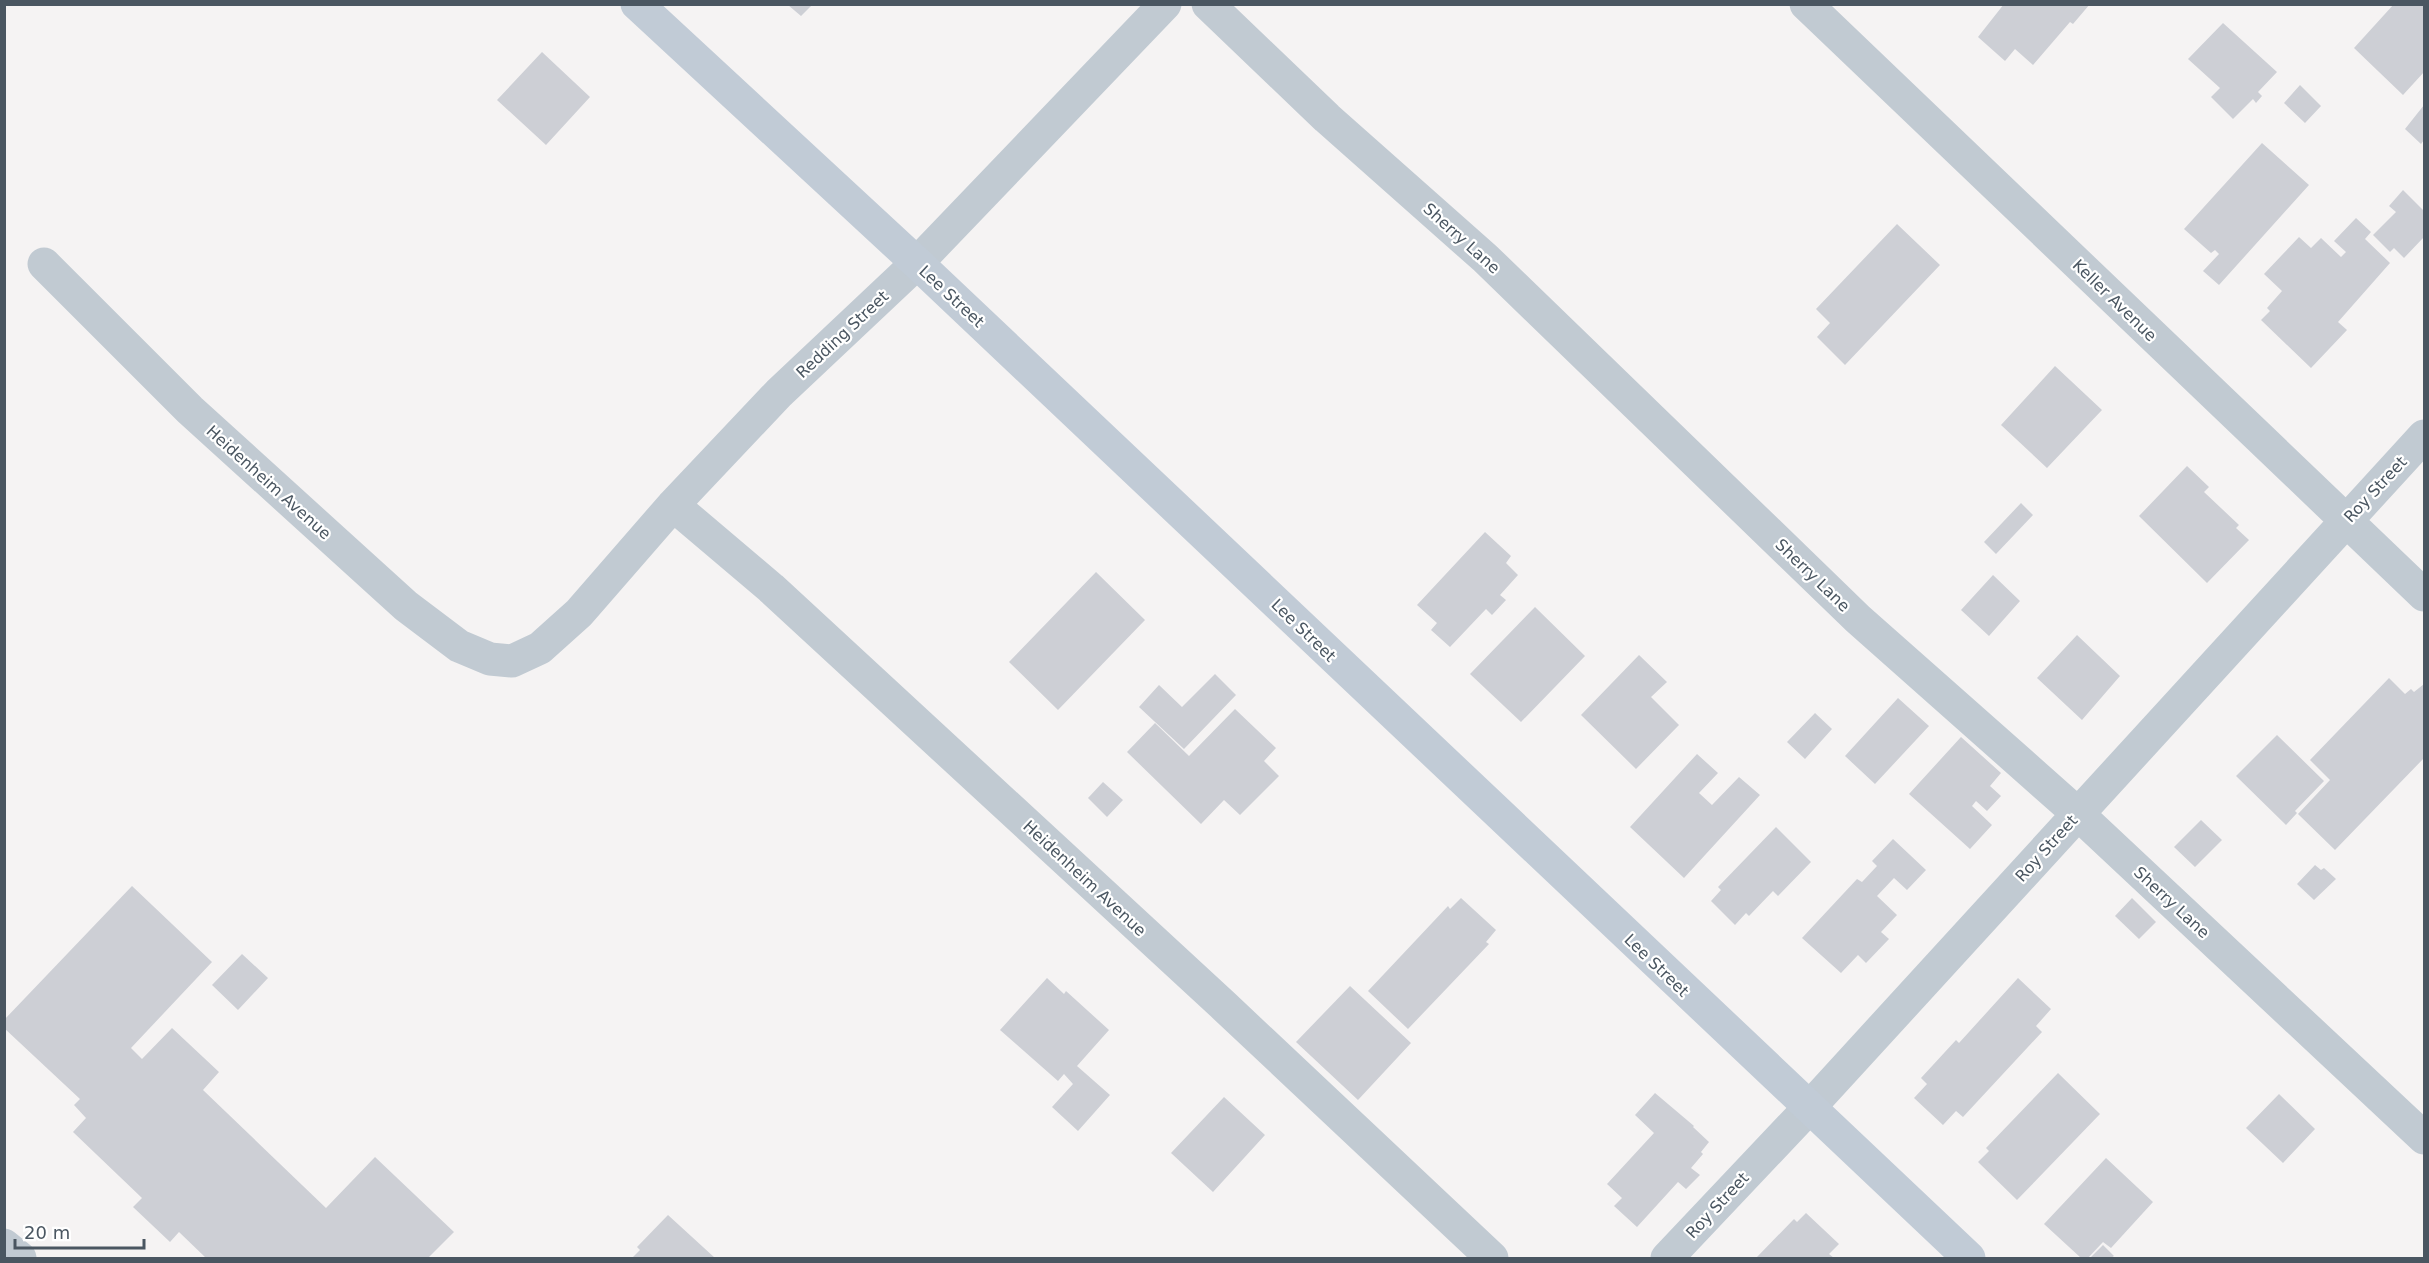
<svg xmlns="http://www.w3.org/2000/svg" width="2429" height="1263" font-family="'DejaVu Sans',sans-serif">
<rect width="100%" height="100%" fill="#f5f3f3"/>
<path fill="#cdcfd5" d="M2004 4H2090L2073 24 2070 22 2033 65 2015 49 2005 61 1978 37Z
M2394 4H2424V72L2403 95 2354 48Z
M788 5H812L801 16Z
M2223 23 2277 72 2258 92 2262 96 2256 103 2253 99 2233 119 2211 97 2220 88 2188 59Z
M542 52 590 97 546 145 497 100Z
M2300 85 2321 106 2305 123 2284 103Z
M2424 105V140L2421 144 2405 129Z
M2262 143 2309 185 2219 285 2203 271 2219 254 2215 250 2211 253 2184 229Z
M2403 190 2424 211V237L2404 258 2394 248 2390 252 2373 235 2396 212 2389 206Z
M2356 218 2371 232 2365 239 2390 263 2338 322 2347 330 2311 368 2261 320 2270 311 2267 308 2282 291 2264 274 2299 237 2311 248 2321 238 2341 257 2346 252 2334 241Z
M1897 224 1940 265 1845 365 1817 337 1830 323 1816 309Z
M2055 366 2102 410 2047 468 2001 425Z
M2187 466 2209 487 2204 492 2239 525 2236 528 2249 540 2207 583 2139 516Z
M2021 503 2033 515 1996 554 1984 542Z
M1485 532 1511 556 1506 563 1518 575 1500 595 1506 600 1492 615 1486 609 1450 647 1431 630 1437 623 1417 605Z
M1096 572 1145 620 1058 710 1009 662Z
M1993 575 2020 601 1989 636 1961 610Z
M1535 607 1585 656 1521 722 1470 674Z
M2077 635 2120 676 2082 720 2037 678Z
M1639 655 1667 682 1651 697 1679 725 1636 769 1581 715Z
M1215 674 1236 695 1184 749 1139 707 1159 685 1182 707Z
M2389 678 2405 694 2411 689 2414 692 2424 684V758L2335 850 2298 814 2330 780 2310 760Z
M1898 698 1929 726 1875 784 1845 756Z
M1235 709 1276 748 1264 761 1279 776 1240 815 1224 800 1201 824 1127 752 1155 723 1189 756Z
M1815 713 1832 729 1805 759 1787 742Z
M2277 735 2324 781 2295 811 2297 813 2286 825 2236 776Z
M1961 737 2001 773 1990 786 2001 796 1987 811 1976 801 1972 806 1992 825 1970 849 1909 794Z
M1697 754 1718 773 1699 793 1712 805 1739 777 1760 795 1684 878 1630 827Z
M1103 782 1123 800 1107 817 1088 798Z
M2201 820 2222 840 2195 867 2174 847Z
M1776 827 1811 862 1778 896 1773 891 1749 916 1746 913 1735 925 1711 901 1721 890 1718 887Z
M1893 839 1926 870 1907 890 1894 878 1877 896 1897 915 1881 932 1889 939 1866 963 1858 955 1841 973 1802 938 1857 879 1862 882 1877 866 1872 861Z
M2315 865 2321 870 2324 868 2336 879 2314 900 2297 884Z
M132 886 212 962 131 1048 142 1059 172 1028 219 1072 203 1090 326 1208 375 1157 454 1232 428 1258H206L179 1232 170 1242 133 1207 142 1198 73 1132 86 1118 74 1105 80 1099 4 1028V1020Z
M1461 898 1496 930 1486 942 1489 944 1408 1029 1368 991 1448 906 1450 909Z
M2132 898 2156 922 2139 939 2115 916Z
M242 954 268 978 238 1010 212 985Z
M1047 978 1064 994 1066 991 1109 1030 1077 1066 1110 1095 1078 1131 1052 1107 1073 1084 1064 1074 1058 1081 1000 1030Z
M2018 978 2051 1009 2036 1026 2042 1032 1963 1117 1956 1111 1943 1125 1914 1098 1927 1084 1921 1078 1956 1040 1959 1043Z
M1350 986 1411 1043 1358 1100 1296 1042Z
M2058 1073 2100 1114 2017 1200 1978 1162 1989 1151 1986 1148Z
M1655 1093 1694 1126 1693 1127 1709 1142 1701 1152 1703 1154 1691 1168 1700 1175 1686 1189 1678 1182 1637 1227 1614 1206 1622 1198 1607 1184 1654 1133 1635 1115Z
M2279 1094 2315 1129 2283 1163 2246 1128Z
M1224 1097 1265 1135 1213 1192 1171 1153Z
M2106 1158 2153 1202 2111 1248 2103 1242 2088 1258H2081L2044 1224Z
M1806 1213 1839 1244 1829 1254 1834 1258H1756L1794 1219 1797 1222Z
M668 1215 715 1258H632L640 1250 637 1247Z
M2103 1245 2114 1256 2111 1258H2090Z"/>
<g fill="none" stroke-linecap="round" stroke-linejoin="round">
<path stroke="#c1cad2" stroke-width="33" d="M1208 4 1327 118 1485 258 1858 619 2077 813 2424 1138
M1806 4 2424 595
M44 264 190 410 406 606 459 646 490 659 512 661 540 648 579 613 673 505 779 393 917 263 1165 4
M673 505 771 588 1224 1006 1492 1258
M4 1245 20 1258
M1667 1258 1808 1109 2424 436"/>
<path stroke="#c1cbd6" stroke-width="33" d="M637 4 917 263 1969 1258"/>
</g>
<g text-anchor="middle" stroke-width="4.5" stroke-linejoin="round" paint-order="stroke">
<g font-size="16" fill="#4a5661" stroke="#fff">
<text transform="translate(1462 238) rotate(42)" y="6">Sherry Lane</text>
<text transform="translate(952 296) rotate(43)" y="6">Lee Street</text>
<text transform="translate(2115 300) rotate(44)" y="6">Keller Avenue</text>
<text transform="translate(842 334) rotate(-43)" y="6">Redding Street</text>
<text transform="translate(269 482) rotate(42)" y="6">Heidenheim Avenue</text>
<text transform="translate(2375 489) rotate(-47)" y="6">Roy Street</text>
<text transform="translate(1813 575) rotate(44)" y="6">Sherry Lane</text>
<text transform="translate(1304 630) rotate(44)" y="6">Lee Street</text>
<text transform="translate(2046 848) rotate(-48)" y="6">Roy Street</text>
<text transform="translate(1085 878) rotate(43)" y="6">Heidenheim Avenue</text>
<text transform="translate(2172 902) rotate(43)" y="6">Sherry Lane</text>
<text transform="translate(1657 965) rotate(44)" y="6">Lee Street</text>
<text transform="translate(1717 1205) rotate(-47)" y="6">Roy Street</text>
</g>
</g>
<rect width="2429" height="1263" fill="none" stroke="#4a5661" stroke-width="12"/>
<path d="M15 1239v9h129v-9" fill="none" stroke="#4a5661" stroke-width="3"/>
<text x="24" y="1239" font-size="18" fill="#4a5661" stroke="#ffffff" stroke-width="4.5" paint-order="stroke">20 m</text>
</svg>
